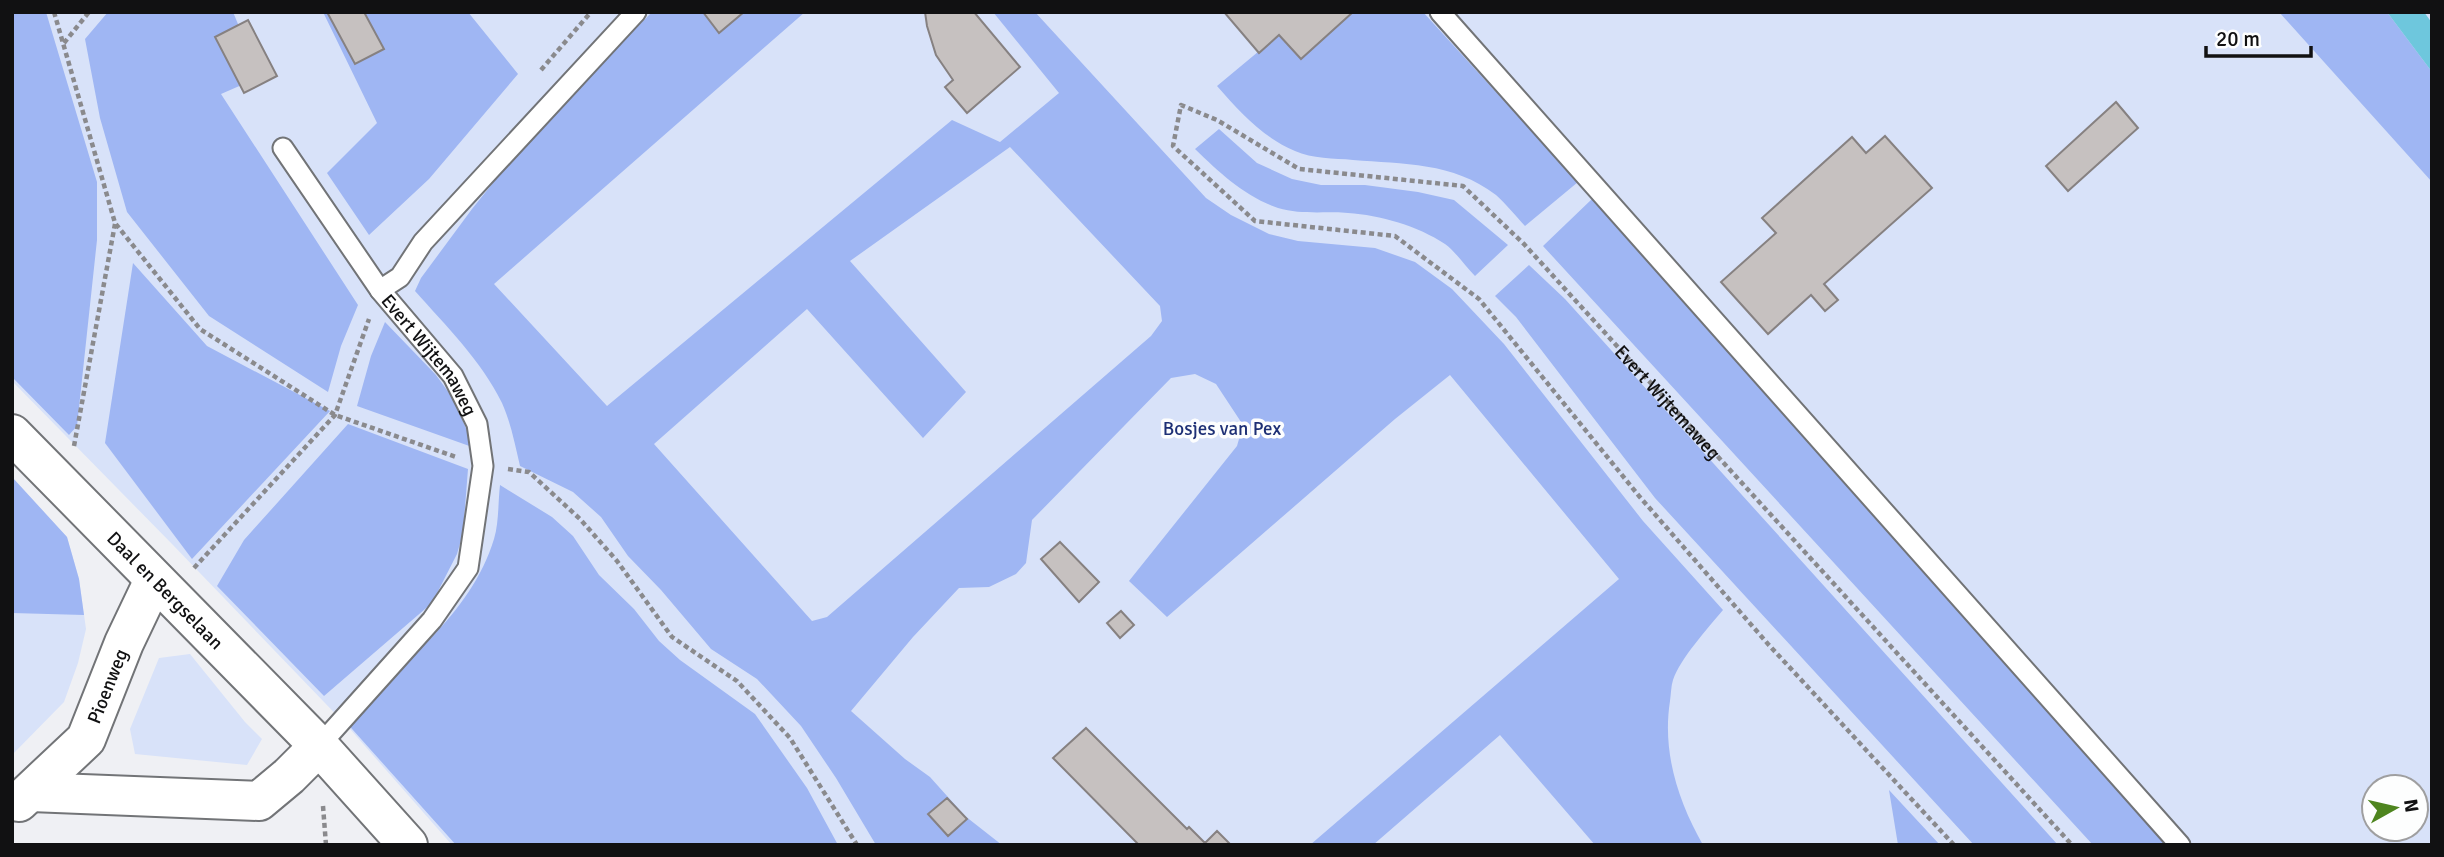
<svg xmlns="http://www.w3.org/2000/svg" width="2444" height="857" font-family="Signika,sans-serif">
<rect width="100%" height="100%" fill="#eff0f4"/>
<path fill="#d8e2f9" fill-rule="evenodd" d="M12 12H2432V845H452L350 729 173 545 12 381ZM2374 787H2416V829H2374Z
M12 477 67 537 79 579 86 629 78 663 64 702 12 755Z
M190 654 245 722 262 739 247 765 135 754 130 729 159 658Z"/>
<path fill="#9fb6f3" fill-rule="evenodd" d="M12 12H46L97 182V240L77 426 69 435 12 377Z
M108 12H233L260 77 221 94 358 305 341 346 328 392 209 316 127 212 100 118 85 39Z
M323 12H468L518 74 429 179 369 235 327 173 377 123Z
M652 12H805L494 284 607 406 952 120 1000 142 1059 93 993 12H1035L1206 198 1231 215 1269 234 1298 241 1375 248 1415 262 1452 289 1504 344 1643 521 1723 610C1708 628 1680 659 1673 680 1671 686 1671 694 1670 701 1662 752 1678 801 1703 845H1595L1500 735 1373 845H1310L1619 579 1450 375 1395 419 1167 617 1129 581 1237 446 1243 425 1216 384 1195 374 1171 378 1032 520 1026 563 1016 574 989 587 959 588 913 637 851 711 905 759 930 777 965 816 1002 845H876L836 778 801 726 757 679 711 649 661 590 628 556 601 517 573 492 520 466C515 445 511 423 502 403 481 360 446 326 415 291L421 278 472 209 534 132ZM1010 147 1160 306 1162 321 1151 336 827 617 812 621 654 444 807 309 923 438 966 392 850 261Z
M1306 12H1423L1578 182 1525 226C1516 216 1506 204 1496 195 1453 162 1403 164 1353 160 1334 158 1312 159 1295 151 1262 137 1240 112 1217 86Z
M2279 12H2387L2432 72V182Z
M1219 129 1257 163 1292 179 1321 185H1365L1418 192 1454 200 1508 245 1475 276C1465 266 1456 252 1445 244 1418 226 1380 215 1348 213 1324 211 1301 215 1278 208 1244 196 1220 173 1195 149Z
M1592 199 2177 845H2093L1543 246Z
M133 263 207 346 330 411 192 559 105 443Z
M1529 265 1565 299 2058 845H1974L1655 498 1516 317 1495 296Z
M385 322 436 375 452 397 475 448 357 406 371 356Z
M348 424 468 469 463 533 457 554 432 603 324 696 217 586 244 540Z
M12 477 67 537 79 579 84 615 12 613Z
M500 485 552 517 573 536 599 575 634 609 659 641 680 660 755 714 807 788 838 845H456L344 720C399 667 471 615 494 539 499 523 498 502 500 485Z
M1889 790 1940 845H1898Z"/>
<path fill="#6ec7dd" d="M2387 12H2424L2432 23V72Z"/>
<path fill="#c6c1c0" stroke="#868181" stroke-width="2" d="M327 12H364L384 49 355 64Z
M703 12H744L719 33Z
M925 12H974L1020 67 967 113 945 87 953 80 936 55 927 26Z
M1224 12H1353L1301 59 1279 35 1259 53Z
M248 20 277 76 244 93 215 37Z
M2116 102 2138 128 2068 191 2046 166Z
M1885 136 1932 188 1824 284 1838 300 1825 311 1811 295 1768 334 1721 282 1776 233 1762 218 1852 137 1866 153Z
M1060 542 1099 582 1079 602 1041 559Z
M1121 611 1134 625 1120 638 1107 623Z
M1086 728 1187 829 1189 827 1205 843 1217 831 1231 845H1139L1053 758Z
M947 798 967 819 948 836 928 814Z"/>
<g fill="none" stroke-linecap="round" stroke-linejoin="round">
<g stroke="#727477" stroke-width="23">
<g id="service">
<path d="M1440 12 2180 845"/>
<path id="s2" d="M283 148 380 290 453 376 477 424 483 466 468 568 432 620 319 746"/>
<path d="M380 290 400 277 423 242 636 12"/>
</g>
</g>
<g stroke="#727477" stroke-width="42">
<g id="minor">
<path id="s3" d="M12 434 319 746 408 845"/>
<path d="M31 792 259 801 289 776 319 746"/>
<path id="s4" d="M19 802 86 739 124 643 154 580"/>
</g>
</g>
<g stroke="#8a8a8d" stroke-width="4.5" stroke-dasharray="5 3.5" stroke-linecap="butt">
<path d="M54 12 115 223 200 329 335 415 456 457"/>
<path d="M64 43 89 12"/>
<path d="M541 70 591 12"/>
<path d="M74 446 115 224"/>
<path d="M508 469 529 472 580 519 617 561 672 637 737 681 790 738 857 845"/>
<path d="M194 568 335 415 369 319"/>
<path d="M323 806 326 845"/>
<path id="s1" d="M1954 845 1768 644 1639 496 1479 299 1395 236 1255 221 1173 146 1181 105 1217 120 1299 169 1463 186 1524 244 2072 845"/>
</g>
<use href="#service" stroke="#fff" stroke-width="19"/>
<use href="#minor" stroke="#fff" stroke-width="38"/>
</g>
<g text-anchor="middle" stroke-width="7" stroke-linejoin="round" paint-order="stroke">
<g font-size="19" fill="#111112" stroke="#fdfefe">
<text dy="7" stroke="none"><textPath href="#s2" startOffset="254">Evert Wijtemaweg</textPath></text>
<text dy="7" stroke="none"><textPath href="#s1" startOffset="1720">Evert Wijtemaweg</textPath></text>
<text dy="7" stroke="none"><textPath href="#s3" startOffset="219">Daal en Bergselaan</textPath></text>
<text dy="7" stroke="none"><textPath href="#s4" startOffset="149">Pioenweg</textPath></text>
</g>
<g font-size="19" fill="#1e3075" stroke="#fdfefe">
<text x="1222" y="435">Bosjes van Pex</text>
</g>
</g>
<rect width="2444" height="857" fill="none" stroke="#111112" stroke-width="28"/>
<g transform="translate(2395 808) rotate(82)"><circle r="33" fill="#fdfefe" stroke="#9f9fa0" stroke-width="2"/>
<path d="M0-5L12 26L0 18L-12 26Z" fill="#4e851f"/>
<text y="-10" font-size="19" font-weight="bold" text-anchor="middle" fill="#111112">N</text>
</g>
<path d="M2206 46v10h105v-10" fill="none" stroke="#111112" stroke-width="3.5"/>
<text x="2216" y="46" font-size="21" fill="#111112" stroke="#fdfefe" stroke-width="5" paint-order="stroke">20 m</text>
</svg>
